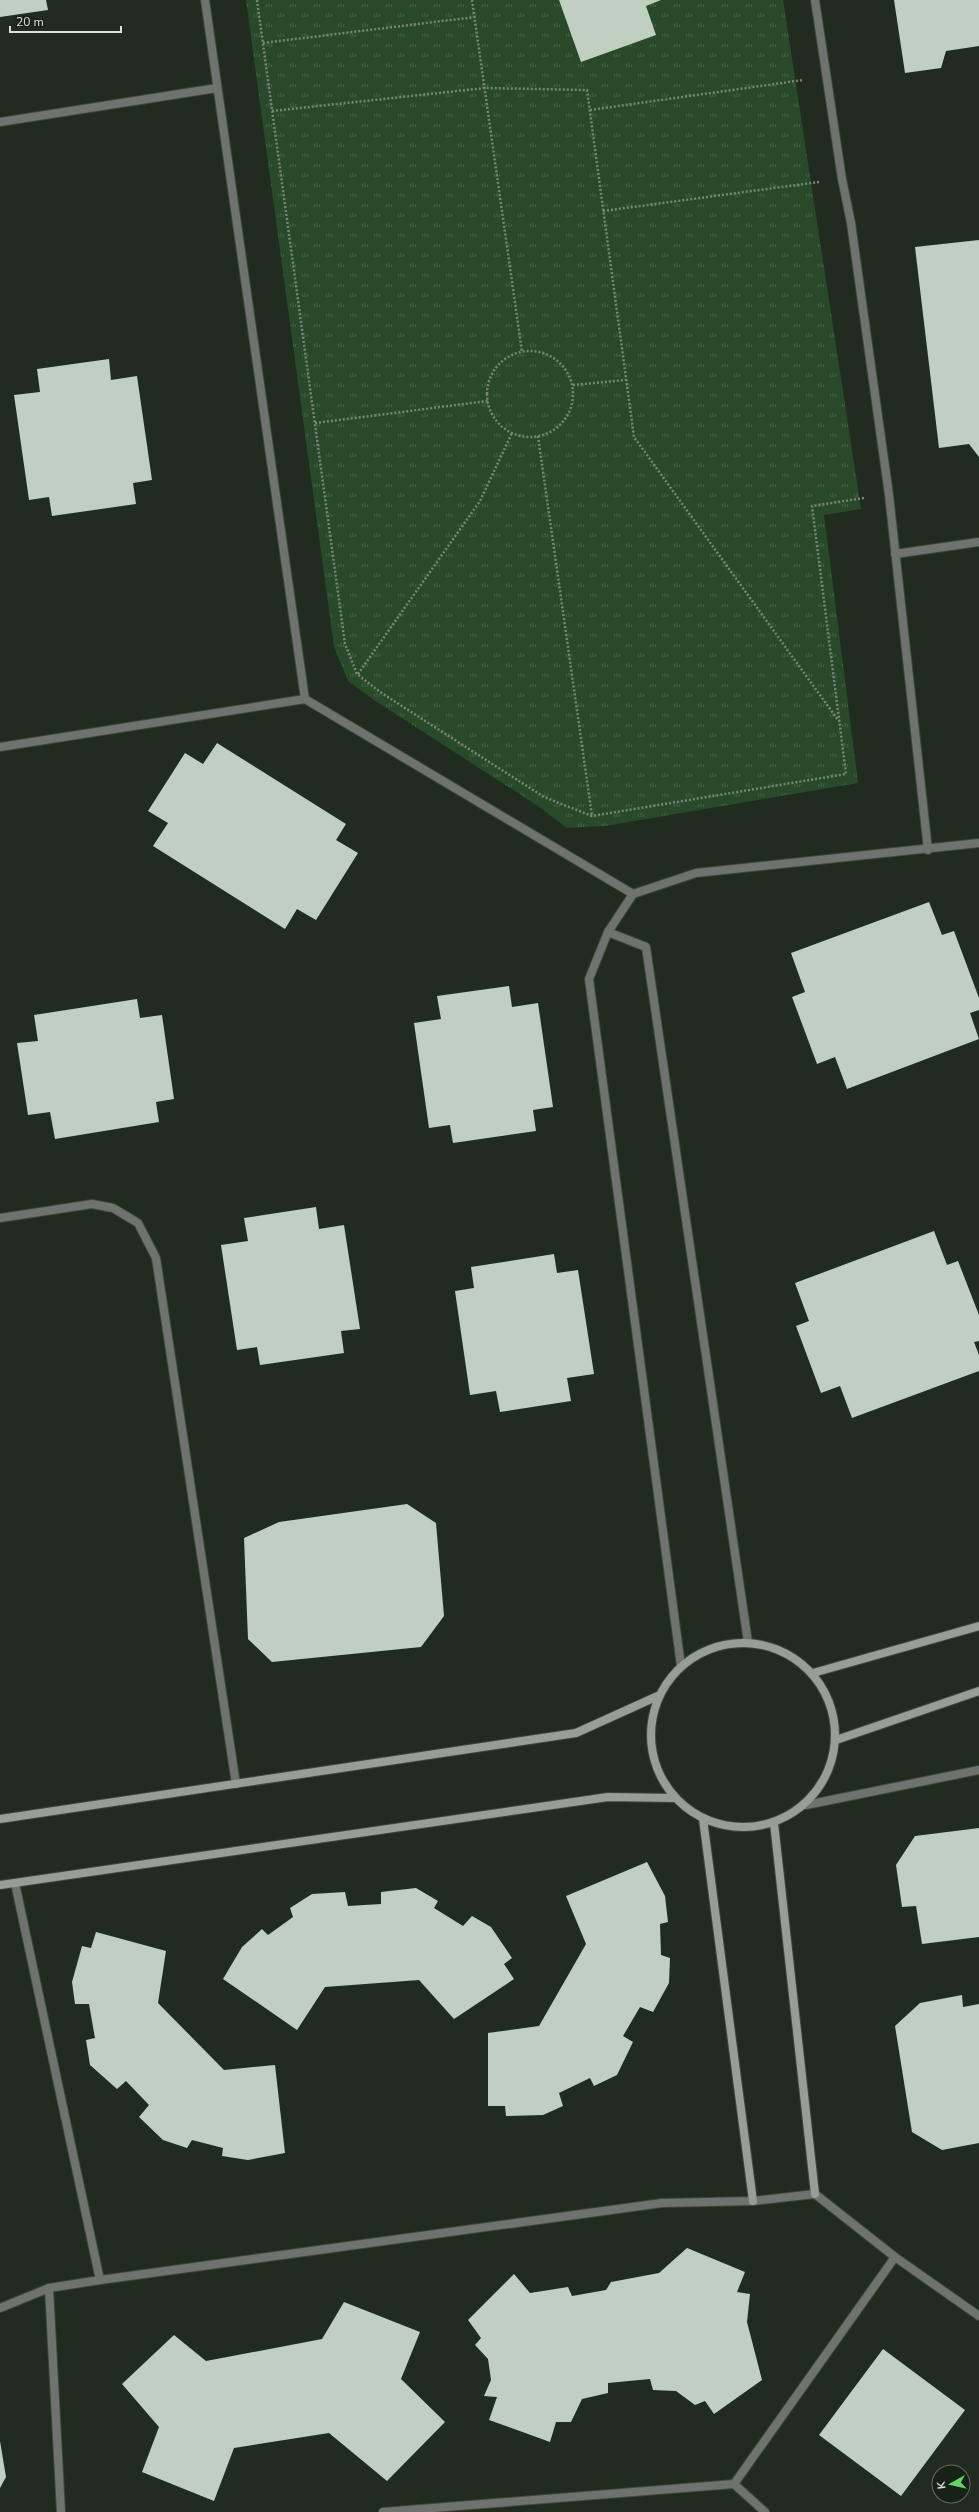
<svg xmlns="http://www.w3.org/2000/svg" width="979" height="2512" font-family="'Nunito Sans',sans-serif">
<defs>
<pattern id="grass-tufts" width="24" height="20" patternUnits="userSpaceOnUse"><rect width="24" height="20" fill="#294a2a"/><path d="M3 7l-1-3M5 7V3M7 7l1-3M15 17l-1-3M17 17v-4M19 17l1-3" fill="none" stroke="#476448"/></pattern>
</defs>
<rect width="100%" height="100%" fill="#202c20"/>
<path fill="url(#grass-tufts)" d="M246 0H783L861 509 824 515 858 783 605 826 567 828 538 806 374 700 348 681 334 647Z"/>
<path fill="#c0cfc0" d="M0 0H46L48 10 0 17Z
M559 0H661L646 6 656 35 581 62Z
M894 0H979V46L946 51 941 68 905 73Z
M979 240V457L969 444 939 448 915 247Z
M109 359 111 380 137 376 152 480 133 483 136 504 52 516 49 497 29 500 14 395 40 392 37 369Z
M217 743 346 824 336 840 358 853 316 920 297 909 285 929 153 846 168 823 148 811 185 753 203 764Z
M929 902 942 935 954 931 979 998V1010L970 1013 979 1039 847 1089 835 1057 817 1064 792 997 805 992 791 953Z
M509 986 512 1007 538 1003 553 1107 533 1110 536 1131 453 1143 450 1125 429 1128 414 1023 441 1019 437 996Z
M137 999 140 1018 162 1015 174 1099 156 1102 159 1122 55 1139 50 1112 28 1115 17 1043 38 1041 34 1015Z
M316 1207 319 1229 344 1225 360 1329 341 1331 344 1353 260 1365 257 1347 237 1350 221 1245 248 1241 244 1218Z
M934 1231 947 1265 958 1261 979 1315V1341L974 1342 979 1355V1371L852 1418 840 1386 821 1393 796 1326 809 1321 795 1283Z
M554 1254 557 1273 578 1270 594 1374 567 1378 571 1401 500 1412 496 1391 470 1395 455 1291 474 1288 471 1267Z
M407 1504 436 1523 444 1616 421 1647 272 1662 248 1639 244 1538 279 1522Z
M979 1828V1937L922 1944 916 1906 902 1907 896 1865 915 1836Z
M647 1862 665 1896 668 1922 660 1924 661 1955 670 1958 669 1983 653 2012 640 2007 623 2036 633 2042 617 2075 594 2086 590 2078 559 2093 563 2106 543 2115 506 2116 505 2106H488V2033L539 2026 586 1944 566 1896Z
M416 1888 438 1901 434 1908 463 1926 472 1916 491 1927 512 1958 504 1964 514 1979 454 2019 419 1980 325 1987 297 2030 223 1979 242 1947 262 1929 268 1935 293 1917 290 1908 312 1894 345 1892 348 1906 381 1904V1892Z
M96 1932 166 1951 158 2003 224 2070 275 2065 285 2153 248 2160 222 2156 223 2148 192 2140 187 2148 163 2140 139 2117 149 2105 126 2081 117 2089 90 2065 86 2040 95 2038 89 2004H75L72 1982 82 1946 91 1948Z
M962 1995 963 2007 979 2004V2143L942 2150 912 2132 895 2026 920 2003Z
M687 2248 745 2272 737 2292 750 2294 747 2322 762 2380 714 2414 705 2401 695 2405 676 2391 653 2390 650 2379 608 2383V2393L582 2399 571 2422H556L550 2442 489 2420 497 2397 484 2396 491 2380 488 2359 475 2345 481 2338 468 2320 514 2274 530 2293 568 2287 572 2296 606 2290 611 2282 659 2273Z
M344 2302 420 2332 401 2379 445 2422 387 2481 329 2433 234 2448 214 2501 142 2472 159 2427 122 2384 174 2335 206 2361 322 2339Z
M883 2349 965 2410 901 2496 819 2435Z
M0 2441 6 2477 0 2488Z"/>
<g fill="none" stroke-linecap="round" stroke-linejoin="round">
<g stroke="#3e493e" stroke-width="10">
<path id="street" d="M205 0 305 699 633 894
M815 0 842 179 851 223 889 495 928 850
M0 122 217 88
M895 554 979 542
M0 747 305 699
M608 932 646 947 748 1642
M0 1218 92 1204 113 1208 138 1223 156 1258 236 1784
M681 1666 589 979 608 932 633 894 696 873 979 843
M806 1805 979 1770
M15 1883 100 2280
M49 2288 61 2512
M0 2308 49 2288 100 2280 662 2203 753 2201 815 2194 895 2257 979 2316
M734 2484 895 2257
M383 2512 734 2484 765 2512"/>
</g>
<g stroke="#3e493e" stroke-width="10">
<path id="secondary" d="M651 1735a92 92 0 1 1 184 0a92 92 0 1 1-184 0Z
M813 1673 979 1626
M836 1740 979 1691
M0 1819 576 1733 660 1695
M703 1819 753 2201
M774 1823 815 2194
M0 1885 608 1797 674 1798"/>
</g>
<path stroke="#7b847b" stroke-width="2.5" stroke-dasharray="2 2" stroke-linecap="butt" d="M257 0 345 644 357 674 380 692 544 797 592 816 846 774 812 506 864 498
M472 0 522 352
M263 43 475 17
M590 110 803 80
M272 111 485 88 587 90 634 437 838 720
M603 211 819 182
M487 394a43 43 0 1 1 86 0a43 43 0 1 1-86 0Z
M573 385 626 380
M315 423 488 401
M538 436 592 816
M358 674 480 501 512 433"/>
<use href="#street" stroke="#6e746d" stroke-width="8"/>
<use href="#secondary" stroke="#959f95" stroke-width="8"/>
</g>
<g transform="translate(951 2484) rotate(262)"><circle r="19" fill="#172217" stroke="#656f65"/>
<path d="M0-3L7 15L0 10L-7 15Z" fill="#62d469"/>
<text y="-6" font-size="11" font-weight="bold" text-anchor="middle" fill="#dbe2db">K</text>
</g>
<path d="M10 26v6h111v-6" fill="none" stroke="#dbe2db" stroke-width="2"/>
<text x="16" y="26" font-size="12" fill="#dbe2db" stroke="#172217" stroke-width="3" paint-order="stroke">20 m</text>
</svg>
